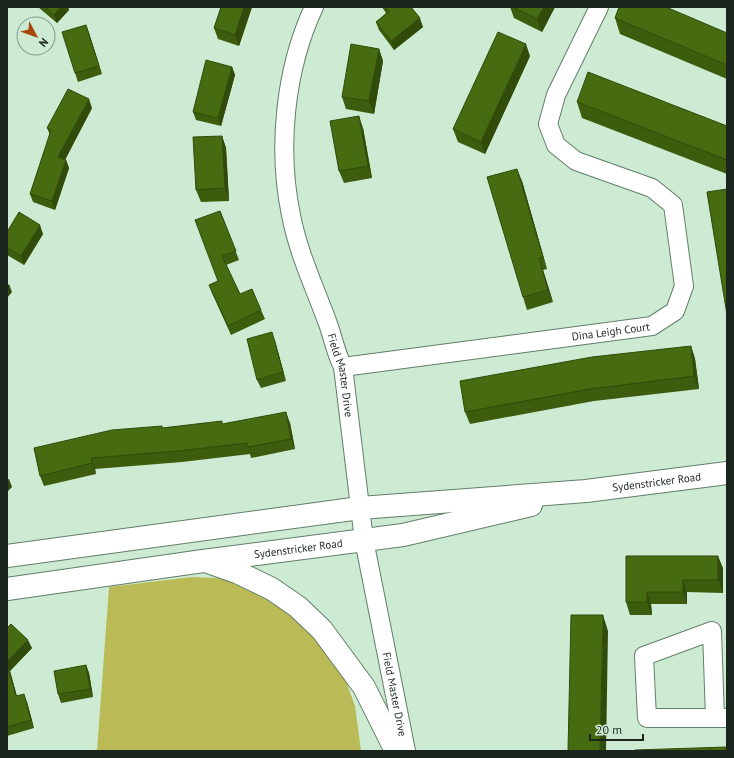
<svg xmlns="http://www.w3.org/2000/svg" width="734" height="758" font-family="'PT Sans',sans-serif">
<rect width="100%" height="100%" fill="#ccebd2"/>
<path fill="#baba57" d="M192 577 216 578 240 582 302 617 344 676 355 706 361 751H97L109 587Z"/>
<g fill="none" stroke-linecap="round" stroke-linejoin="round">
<g stroke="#637e69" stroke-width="20">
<g id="minor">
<path id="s1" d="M314 7C285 69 277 148 291 215 298 252 314 286 327 321 333 336 335 352 343 367L364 540 406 751"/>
<path id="s2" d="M343 367 652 326 675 311 684 286 673 205 652 188 576 161 556 145 548 124 556 95 599 7"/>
<path d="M715 718 712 631 644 656 647 718H727"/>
</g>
</g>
<g stroke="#637e69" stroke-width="24">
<g id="major">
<path id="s3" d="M7 556 360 508 586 491 727 473"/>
<path d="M208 562 239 573 272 589 298 607 322 630 364 687 396 751"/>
<path id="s4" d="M7 589 203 561 403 535 531 505"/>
</g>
</g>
<use href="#minor" stroke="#fff" stroke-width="18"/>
<use href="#major" stroke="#fff" stroke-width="22"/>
</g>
<path fill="#3c5c0e" d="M38 7H68L69 10 57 23Z
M221 7H252L239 46 218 39 214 28Z
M382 7H411L423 27 394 50 379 30 376 22 386 13Z
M510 7H555L542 32 514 18Z
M615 18 727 33V79L620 34Z
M86 25 102 74 78 82 75 73Z
M379 49 383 61 374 114 346 109 342 97Z
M530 56 485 154 458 142 453 129Z
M232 67 235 75 221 126 196 120 193 112Z
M577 102 727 126V174L582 118Z
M92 108 65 159 66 160 69 168 55 210 33 202 30 194 50 135 47 128Z
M363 128 372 178 344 183 339 171Z
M222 136 226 148 229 201 201 202 196 190Z
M522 181 547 269 543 270 553 302 527 310 523 297Z
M220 211 239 260 226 265 240 294 261 310 265 319 231 335 212 293 209 285 218 281Z
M7 232 43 234 24 265 7 255Z
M275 341 286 381 261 388 257 380Z
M691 346 695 359 699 389 594 401 470 424 465 412Z
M290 423 295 449 251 458 250 454 182 462 95 469 96 474 44 486 40 476 163 428 223 424Z
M626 556 723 568V593L687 592V604H651L652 615H630L626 602Z
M7 628 32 648 10 671 17 696 27 702 34 728 7 736Z
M86 665 89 673 93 697 61 703 58 694Z"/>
<path fill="#314b0b" d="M61 7H68L69 10 57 23 54 15Z
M244 7H252L239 46 235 35Z
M544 7H555L542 32 537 19Z
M420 18 423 27 394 50 391 41Z
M86 25 89 33 102 74 99 66Z
M526 44 530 56 485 154 481 142Z
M379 49 383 61 374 114 369 101Z
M232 67 235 75 221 126 218 118Z
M89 99 92 108 62 166 58 157Z
M359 116 363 128 372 178 368 166Z
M222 136 226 148 229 201 225 188Z
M66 160 69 168 55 210 52 201Z
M517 169 522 181 547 269 543 257Z
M40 225 43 234 24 265 21 256Z
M539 258 543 270 553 302 548 290Z
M9 284 12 292 7 298V286Z
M272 332 275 341 286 381 283 372Z
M691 346 695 359 699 389 694 376Z
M286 412 290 423 295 449 291 439Z
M91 458 95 469 96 474 92 463Z
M9 479 12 487 7 492V480Z
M718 556 723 568V593L718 580Z
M683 580 687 592V604L683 592Z
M647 592 651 604 652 615 647 602Z
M603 615 608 631 606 751H600Z
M28 640 32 648 10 671 19 705 16 696 7 662Z
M86 665 89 673 93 697 90 689Z
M24 694 27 702 34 728 31 720Z"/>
<path fill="#466b10" stroke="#314b0b" d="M45 7H61L54 15Z
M221 7H244L235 35 214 28Z
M385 7H411L420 18 391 41 376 22 389 12Z
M513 7H544L537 19Z
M619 7H666L727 33V65L615 18Z
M86 25 99 66 75 73 62 32Z
M498 32 526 44 481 142 453 129Z
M351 44 379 49 369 101 342 97Z
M206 60 232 67 218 118 193 112Z
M588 72 727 126V160L577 102Z
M68 89 89 99 58 157 66 160 52 201 30 194 51 130 47 128Z
M359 116 368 166 339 171 330 121Z
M222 136 225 188 196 190 193 137Z
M517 169 543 257 539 258 548 290 523 297 487 177Z
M727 189V315L707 192Z
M220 211 236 251 222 256 240 294 252 289 261 310 228 326 209 285 218 281 195 220Z
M19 212 40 225 21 256 7 248V232Z
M272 332 283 372 257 380 247 339Z
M691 346 694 376 590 389 465 412 460 381 592 357Z
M286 412 291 439 248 447 247 443 178 451 91 458 92 463 40 476 34 448 112 430 162 426V428L222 421V424Z
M626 556H718V580H683V592H647V602H626Z
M571 615H603L600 751H568Z
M11 624 28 640 7 662V628Z
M7 664 16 696 24 694 31 720 7 727V683H8L7 682Z
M86 665 90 689 58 694 54 671Z
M727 747V751H635V750Z"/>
<g text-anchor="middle" stroke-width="4" stroke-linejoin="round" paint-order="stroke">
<g font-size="11" fill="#1a261d" stroke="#ccebd2">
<text dy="4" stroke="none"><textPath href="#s2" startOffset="270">Dina Leigh Court</textPath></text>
<text dy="4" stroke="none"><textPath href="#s1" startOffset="381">Field Master Drive</textPath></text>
<text dy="4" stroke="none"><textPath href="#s3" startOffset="654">Sydenstricker Road</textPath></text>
<text dy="4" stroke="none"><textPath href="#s4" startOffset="294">Sydenstricker Road</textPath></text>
<text dy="4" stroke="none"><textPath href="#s1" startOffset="705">Field Master Drive</textPath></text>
</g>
</g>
<rect width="734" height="758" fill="none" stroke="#1a261d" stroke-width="16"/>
<g transform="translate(36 36) rotate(131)"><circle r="19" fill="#ccebd2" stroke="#859c8a"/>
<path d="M0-3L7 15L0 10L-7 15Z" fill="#a94709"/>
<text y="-6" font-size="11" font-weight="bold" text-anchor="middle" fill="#1a261d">N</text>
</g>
<path d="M590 734v6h53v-6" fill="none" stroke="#1a261d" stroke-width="2"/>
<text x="596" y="734" font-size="12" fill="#1a261d" stroke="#ccebd2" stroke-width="3" paint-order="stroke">20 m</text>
</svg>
